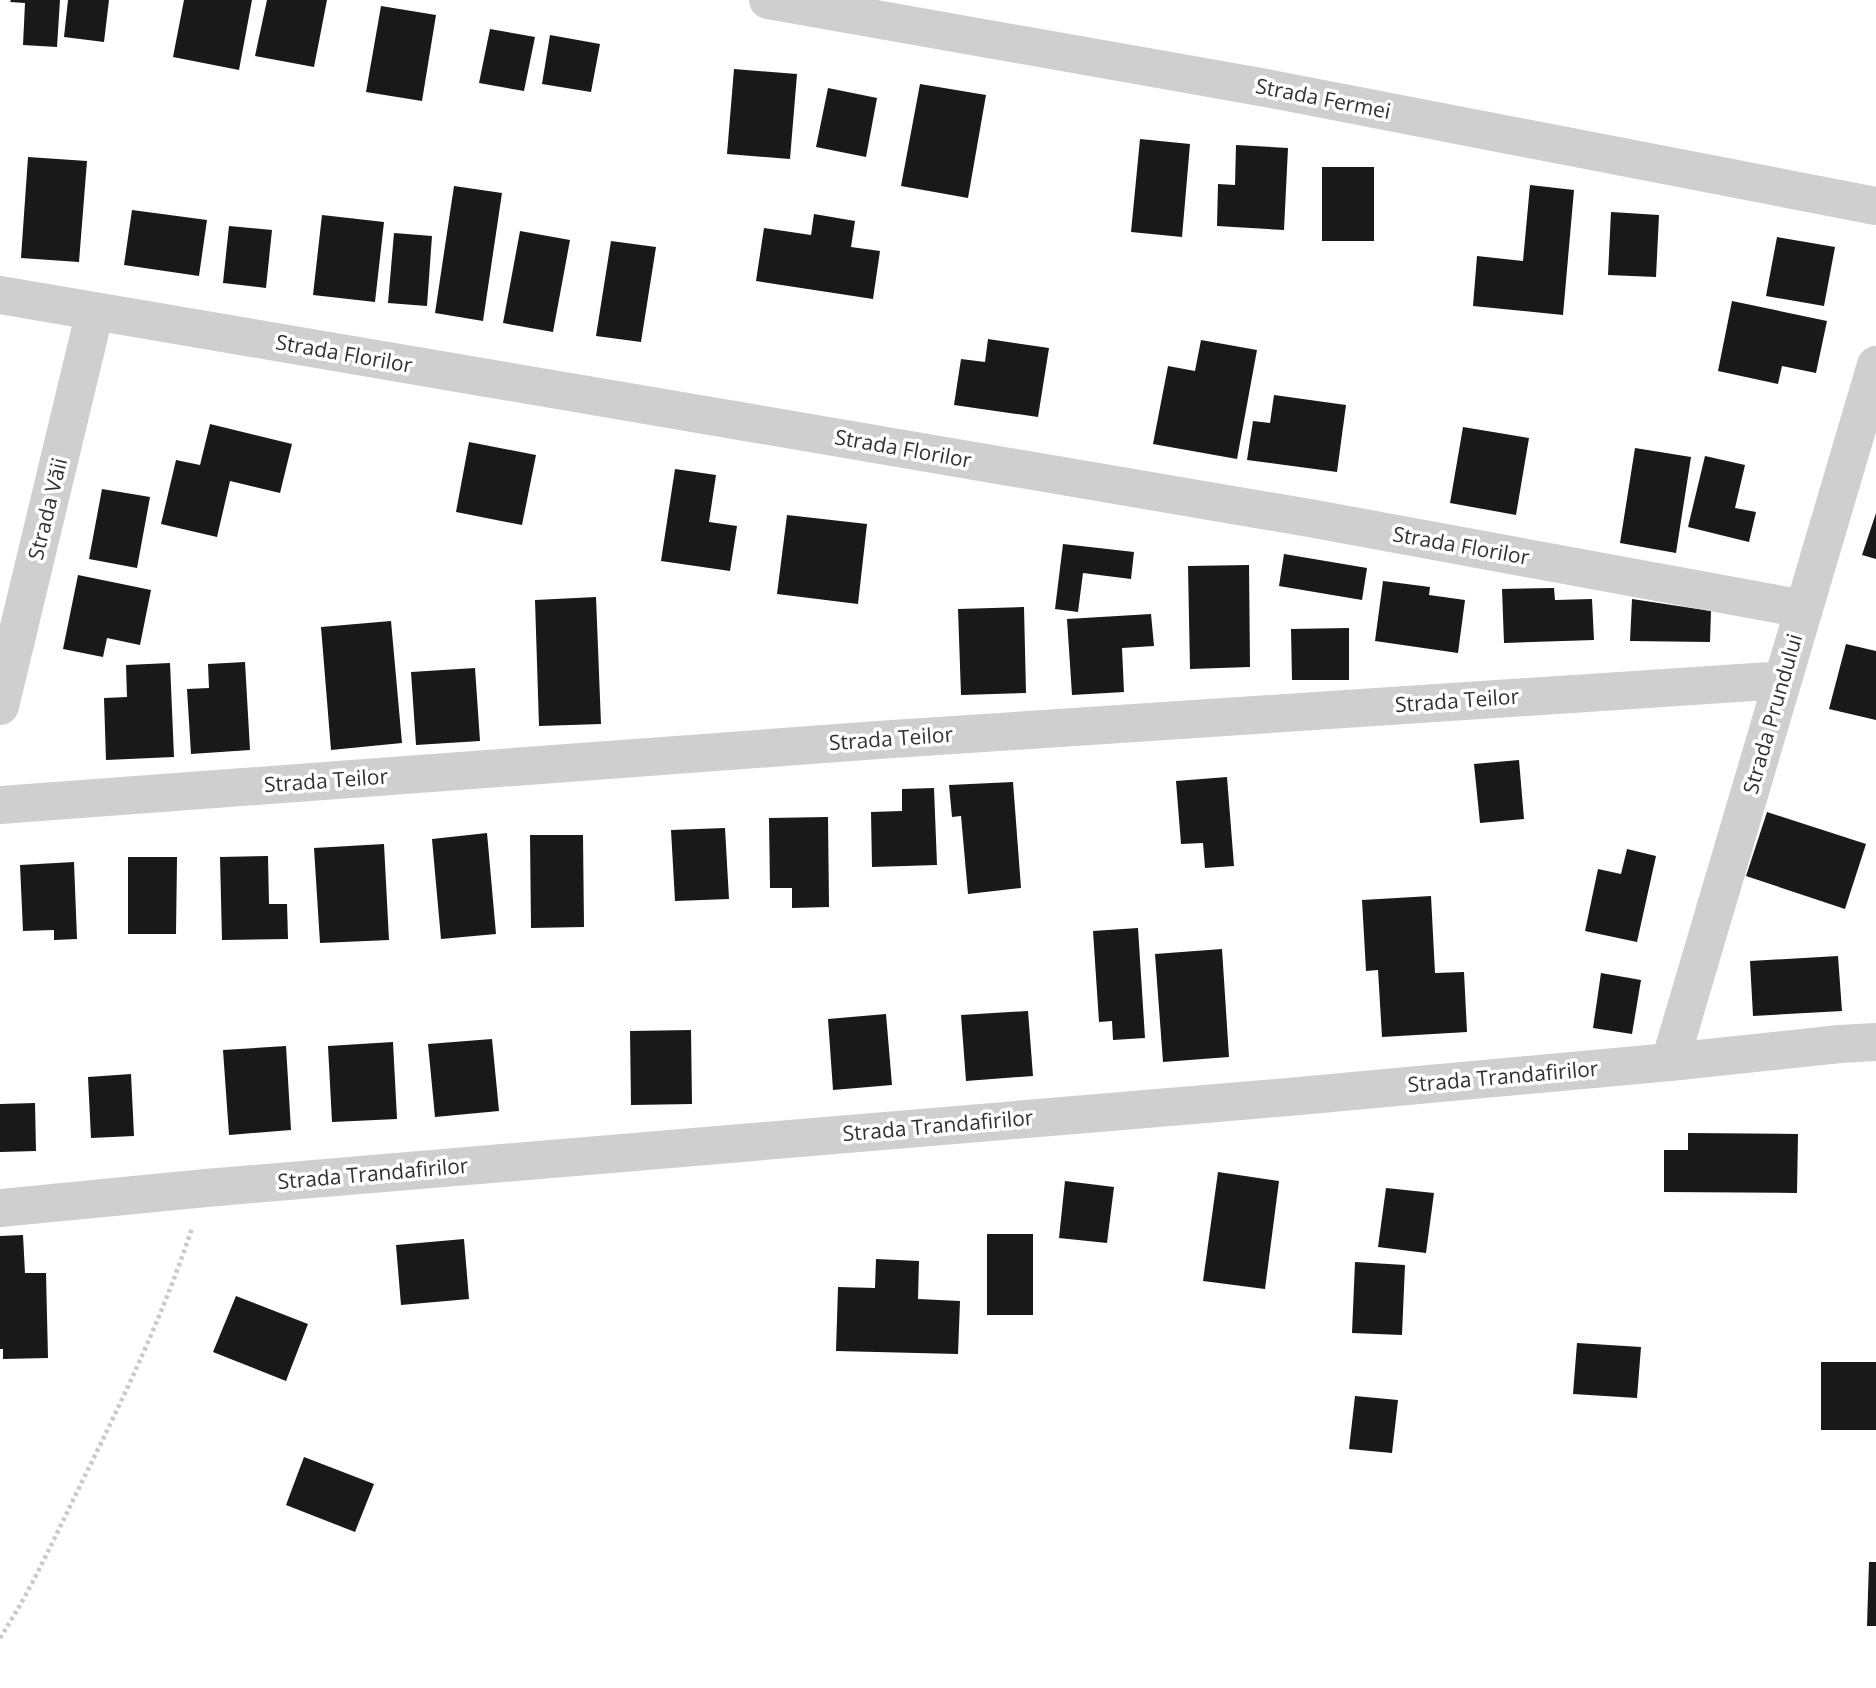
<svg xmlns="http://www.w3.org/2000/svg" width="1876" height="1688" font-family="'Open Sans',sans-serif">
<rect width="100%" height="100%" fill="#fff"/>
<path fill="#191919" d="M11 0H60L57 47 23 45 25 3 10 2Z
M68 0H109L104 42 64 37Z
M184 0H252L239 70 173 57Z
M267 0H327L314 67 255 56Z
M381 6 436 15 422 101 366 92Z
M490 29 535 37 524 91 479 83Z
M550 35 600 44 591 92 542 84Z
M734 69 797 74 790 159 727 154Z
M920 84 986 95 968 198 901 186Z
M828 88 877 98 866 157 816 147Z
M1140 139 1190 144 1182 237 1131 232Z
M1236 145 1288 148 1284 230 1217 226 1218 184 1235 185Z
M28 157 87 161 79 262 21 258Z
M1322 167H1374V241H1322Z
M1530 185 1574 190 1563 315 1473 306 1477 256 1523 261Z
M454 186 502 193 483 321 435 313Z
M132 210 207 220 199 276 124 265Z
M1611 212 1659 215 1656 277 1608 275Z
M814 214 855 221 851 247 880 251 873 299 756 281 764 228 811 235Z
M322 215 384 222 375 302 313 295Z
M229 226 272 230 266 288 223 283Z
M520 231 570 240 553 332 503 323Z
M394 233 432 236 427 306 388 303Z
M1777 237 1835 247 1824 306 1766 296Z
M611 241 656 247 641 342 596 336Z
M1732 301 1827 321 1816 373 1782 366 1778 384 1718 371Z
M988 339 1049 348 1038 417 954 405 961 359 985 362Z
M1201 340 1257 350 1237 459 1153 444 1168 366 1195 371Z
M1274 395 1346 405 1337 472 1247 460 1253 421 1270 423Z
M210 424 292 444 280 493 230 481 217 537 161 524 176 460 200 465Z
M1463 427 1529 438 1516 515 1450 503Z
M469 442 536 455 522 525 456 512Z
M1635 448 1691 457 1676 553 1620 543Z
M1705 456 1745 465 1735 508 1756 512 1749 542 1688 527Z
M675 469 716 475 709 522 737 526 730 571 661 561Z
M102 489 150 497 137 568 89 559Z
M1876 513V559L1862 555Z
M787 515 867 524 858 604 777 594Z
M1063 544 1134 552 1131 579 1083 573 1078 612 1055 609Z
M1284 554 1367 568 1362 600 1279 586Z
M1249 565 1250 667 1190 669 1188 566Z
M78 575 151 590 140 645 107 638 103 657 63 649Z
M1383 581 1430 587 1429 595 1465 600 1458 653 1375 641Z
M1554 588 1555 600 1592 599 1594 640 1504 643 1502 589Z
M596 597 601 724 539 726 535 600Z
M1632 599 1711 611 1710 642 1630 641Z
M1024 607 1026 693 961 695 958 609Z
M1151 614 1154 646 1122 648 1124 692 1072 695 1067 619Z
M391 621 402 743 331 750 321 627Z
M1349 628V680H1292L1291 629Z
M1846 644 1876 651V720L1829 709Z
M245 662 250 750 191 754 187 689 209 688 208 664Z
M170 663 174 757 106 760 104 698 127 697 126 665Z
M475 668 480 741 416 745 411 672Z
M1519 760 1524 819 1480 823 1474 764Z
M1227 777 1234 866 1205 868 1203 843 1181 844 1176 781Z
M1013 782 1021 888 968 894 961 816 952 817 949 785Z
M934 788 937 865 872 867 871 812 902 811V789Z
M1767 812 1866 844 1845 909 1746 876Z
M828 817 829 907 792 908V888H770L769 818Z
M725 828 729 899 675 901 671 830Z
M487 833 496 934 441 939 432 839Z
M530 835H583L584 927 531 928Z
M384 844 389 940 320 943 314 848Z
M1627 849 1656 856 1637 942 1585 931 1598 869 1621 874Z
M268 856 269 904H287L288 939 222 940 220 857Z
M128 857H177L176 934H128Z
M74 862 77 939 54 940V930L23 931 20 865Z
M1431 896 1435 973 1464 972 1467 1032 1382 1037 1378 970 1366 971 1362 900Z
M1138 928 1145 1038 1113 1040 1112 1021 1099 1022 1093 931Z
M1222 949 1229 1057 1163 1062 1155 954Z
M1838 956 1842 1011 1753 1016 1750 961Z
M1601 973 1641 980 1632 1034 1593 1028Z
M1028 1011 1033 1076 966 1081 961 1015Z
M886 1014 892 1085 833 1090 828 1019Z
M691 1030 692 1104 631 1105 630 1031Z
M492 1039 499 1111 435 1117 428 1044Z
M393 1042 397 1119 332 1122 328 1046Z
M286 1046 291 1130 229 1135 223 1050Z
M131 1074 134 1136 91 1138 88 1077Z
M35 1103 36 1151 0 1152V1104Z
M1688 1133 1798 1134 1797 1193 1664 1192V1150H1688Z
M1218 1172 1279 1181 1265 1289 1203 1281Z
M1065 1181 1114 1187 1107 1243 1059 1238Z
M1386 1188 1434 1193 1426 1253 1378 1247Z
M987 1234H1033V1315H987Z
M23 1235 25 1273H46L48 1358 3 1359V1349H0V1236Z
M464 1239 469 1299 401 1305 396 1245Z
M876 1259 919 1261 918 1299 960 1301 958 1354 836 1351 838 1287 875 1288Z
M1355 1262 1405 1265 1402 1335 1352 1333Z
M236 1296 308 1324 286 1381 213 1352Z
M1577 1343 1641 1347 1637 1398 1573 1394Z
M1821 1362H1876V1430H1821Z
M1355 1396 1398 1400 1392 1453 1349 1449Z
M304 1457 374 1484 355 1532 286 1505Z
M1869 1562H1876V1626H1867Z"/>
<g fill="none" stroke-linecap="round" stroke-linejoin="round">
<path stroke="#c9c9c9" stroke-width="4.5" stroke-dasharray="3.5 3.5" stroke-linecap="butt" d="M0 1638C30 1592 53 1541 77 1492 120 1405 162 1319 192 1228"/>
<path stroke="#cfcfcf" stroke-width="38" d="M768 0 1266 88 1876 206
M0 295 1315 519 1804 609
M0 706 95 311
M0 805 878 740 1783 680
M1670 1062 1876 365
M0 1208 206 1188 1288 1097 1670 1062 1840 1044 1876 1042"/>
</g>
<g text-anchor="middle" stroke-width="7" stroke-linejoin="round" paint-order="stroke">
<g font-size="21" fill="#323232" stroke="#fff">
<text transform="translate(1323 99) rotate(11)" y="7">Strada Fermei</text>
<text transform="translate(344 354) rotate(10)" y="7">Strada Florilor</text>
<text transform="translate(903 449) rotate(10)" y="7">Strada Florilor</text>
<text transform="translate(48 509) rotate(-76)" y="7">Strada Văii</text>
<text transform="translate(1461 546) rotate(10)" y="7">Strada Florilor</text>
<text transform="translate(1457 701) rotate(-4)" y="7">Strada Teilor</text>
<text transform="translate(1773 714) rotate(-74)" y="7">Strada Prundului</text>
<text transform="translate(891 739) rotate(-4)" y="7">Strada Teilor</text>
<text transform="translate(326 781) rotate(-4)" y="7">Strada Teilor</text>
<text transform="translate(1503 1077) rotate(-5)" y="7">Strada Trandafirilor</text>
<text transform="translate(938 1126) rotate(-5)" y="7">Strada Trandafirilor</text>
<text transform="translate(373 1174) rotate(-5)" y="7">Strada Trandafirilor</text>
</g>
</g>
</svg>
